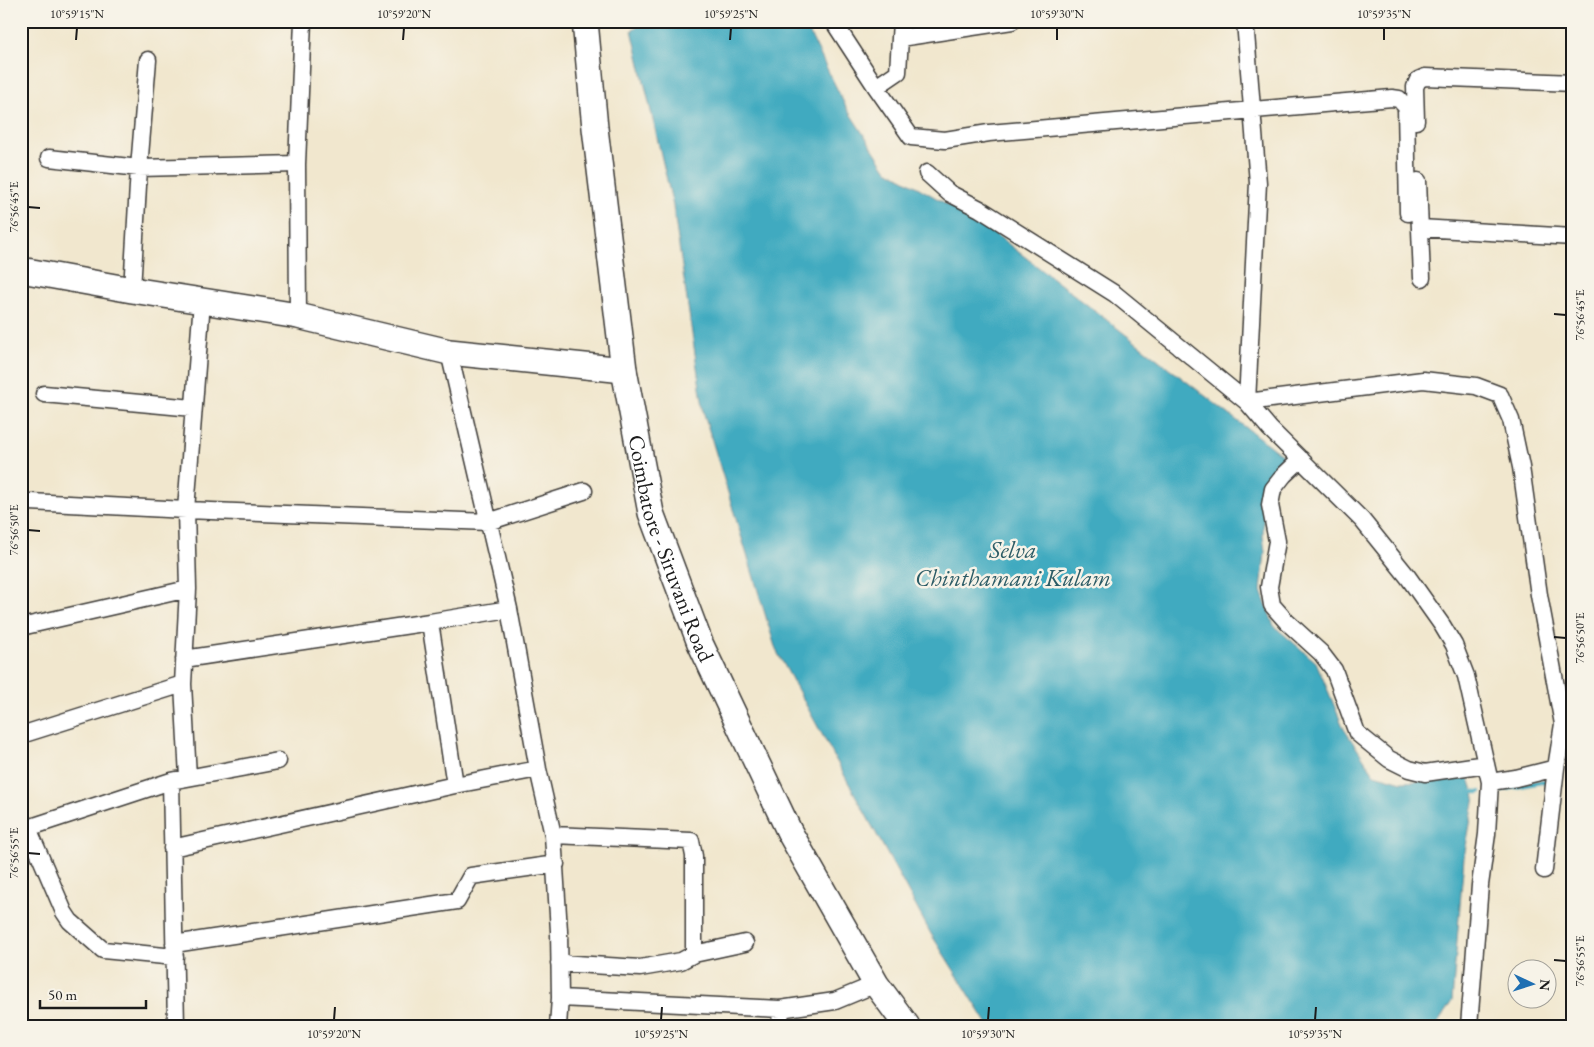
<svg xmlns="http://www.w3.org/2000/svg" width="1594" height="1047" font-family="'EB Garamond',serif">
<rect width="100%" height="100%" fill="#f7f3e8"/>
<filter id="ink" filterUnits="userSpaceOnUse"><feTurbulence type="fractalNoise" baseFrequency=".02" numOctaves="2"/><feDisplacementMap in="SourceGraphic" scale="10" xChannelSelector="R" yChannelSelector="G"/><feConvolveMatrix kernelMatrix="1 2 1 2 8 2 1 2 1" color-interpolation-filters="sRGB"/></filter>
<filter id="wash" filterUnits="userSpaceOnUse"><feTurbulence type="fractalNoise" baseFrequency=".0096" numOctaves="4" result="noise"/><feDisplacementMap in="SourceGraphic" scale="20" xChannelSelector="R" yChannelSelector="G"/><feGaussianBlur stdDeviation="1.12" result="paint"/><feColorMatrix in="noise" values="0 0 0 0 0 0 0 0 0 0 0 0 0 0 0 0 0 1.4 0 .05"/><feComposite in="paint" operator="in"/></filter>
<g filter="url(#wash)">
<rect width="100%" height="100%" fill="#f1e7ce"/>
<path fill="#40aac0" stroke="#2e636e" d="M644 21H763L807 28 847 109 886 169 985 226 1283 456 1264 491 1263 536 1265 552 1261 591 1274 626 1316 662 1344 729 1374 774 1402 782 1469 778 1475 797 1464 857 1452 1001 1436 1026H989L931 934 776 650 704 414 673 206 632 30Z"/>
<g fill="none" stroke-linecap="round" stroke-linejoin="round">
<path stroke="#40aac0" stroke-width="4.5" d="M1571 767 1573 766
M1501 790 1545 781
M1467 792H1480"/>
</g>
</g>
<g filter="url(#ink)">
<g fill="none" stroke-linecap="round" stroke-linejoin="round">
<g stroke="#3c3a37" stroke-width="19">
<path id="minor" d="M833 21 876 87 911 137 945 140 989 133 1392 98 1399 99 1406 107 1408 213
M1245 21 1258 183 1247 402 1270 429 1362 520 1408 577 1442 625 1454 645 1466 676 1490 782 1487 834 1480 885 1469 1026
M900 38 1012 21
M876 87 898 72 901 21
M1416 121 1415 87 1418 80 1425 77 1573 83
M49 158 139 168 297 164
M927 173 949 193 980 209 1115 294 1247 402 1423 380 1476 386 1500 395 1511 420 1521 467 1539 595 1563 724 1556 768 1516 778 1490 782
M1418 181 1422 278
M1420 228 1573 237
M132 290 139 168 148 60
M298 316 297 164 303 21
M449 352 509 609 538 769 553 835 559 931 560 998 558 1026
M44 394 193 408
M1301 459 1284 475 1273 489 1270 505 1277 541 1269 587 1272 605 1287 622 1321 653 1334 670 1357 733 1389 759 1409 769 1425 773 1486 764
M30 502 186 510 488 522 584 491
M430 622 509 609
M21 627 188 589
M184 659 430 622 455 785
M21 735 183 684
M188 777 183 684 188 589 186 510 202 301
M171 781 176 1026
M28 828 171 781 278 761
M21 829 28 828 64 912 70 921 103 950 175 957
M553 835 691 841 694 856V954
M172 848 455 785 538 769
M1544 870 1556 768
M174 944 457 901 471 876 556 864
M559 963 640 968 681 961 694 954 745 943
M560 998 780 1009 835 1001 876 984
M780 1009 781 1026"/>
</g>
<g stroke="#3c3a37" stroke-width="28">
<g id="primary">
<path id="s1" d="M585 21 595 128 624 370 651 513 700 643 790 833 876 984 907 1026"/>
<path d="M21 270 132 290 298 316 449 352 624 370"/>
</g>
</g>
<use href="#minor" stroke="#fff" stroke-width="16"/>
<use href="#primary" stroke="#fff" stroke-width="25"/>
</g>
</g>
<path fill="none" stroke="#1c1c1c" stroke-width="2" d="M76 40 77 28M403 40 404 28M730 40 731 28M1057 40V28M1384 40V28M28 207 40 208M1554 314 1566 315M28 530 40 531M1554 637 1566 638M28 853 40 854M1554 960 1566 961M334 1020 335 1007M661 1020 662 1007M988 1020 989 1007M1315 1020 1316 1007"/>
<g text-anchor="middle" stroke-width="5" stroke-linejoin="round" paint-order="stroke">
<g font-size="22" fill="#1c1c1c" stroke="#f7f3e8">
<text dy="8" stroke="none"><textPath href="#s1" startOffset="536">Coimbatore - Siruvani Road</textPath></text>
</g>
<g font-size="24" font-style="italic" fill="#2c5c66" stroke="#f7f3e8">
<text x="1013" y="558">Selva<tspan x="1013" dy="28">Chinthamani Kulam</tspan></text>
</g>
</g>
<rect width="1594" height="1047" fill="none" stroke="#f7f3e8" stroke-width="55"/>
<g transform="translate(1532 984) rotate(94)"><circle r="24" fill="#f7f3e8" stroke="#9f9d96"/>
<path d="M0-4L9 19L0 12L-9 19Z" fill="#1f6fb2"/>
<text y="-8" font-size="14" font-weight="bold" text-anchor="middle" fill="#1c1c1c">N</text>
</g>
<path d="M40 1000v8h106v-8" fill="none" stroke="#1c1c1c" stroke-width="2.5"/>
<text x="48" y="1000" font-size="15" fill="#1c1c1c" stroke="#f7f3e8" stroke-width="4" paint-order="stroke">50 m</text>
<rect x="28" y="28" width="1538" height="992" fill="none" stroke="#1c1c1c" stroke-width="2"/>
<g font-size="12" text-anchor="middle" fill="#1c1c1c">
<text x="77" y="18">10°59'15"N</text>
<text x="404" y="18">10°59'20"N</text>
<text x="731" y="18">10°59'25"N</text>
<text x="1057" y="18">10°59'30"N</text>
<text x="1384" y="18">10°59'35"N</text>
<text transform="translate(14 207) rotate(-90)" y="4">76°56'45"E</text>
<text transform="translate(1580 315) rotate(-90)" y="4">76°56'45"E</text>
<text transform="translate(14 530) rotate(-90)" y="4">76°56'50"E</text>
<text transform="translate(1580 638) rotate(-90)" y="4">76°56'50"E</text>
<text transform="translate(14 853) rotate(-90)" y="4">76°56'55"E</text>
<text transform="translate(1580 961) rotate(-90)" y="4">76°56'55"E</text>
<text x="334" y="1038">10°59'20"N</text>
<text x="661" y="1038">10°59'25"N</text>
<text x="988" y="1038">10°59'30"N</text>
<text x="1315" y="1038">10°59'35"N</text>
</g>
</svg>
